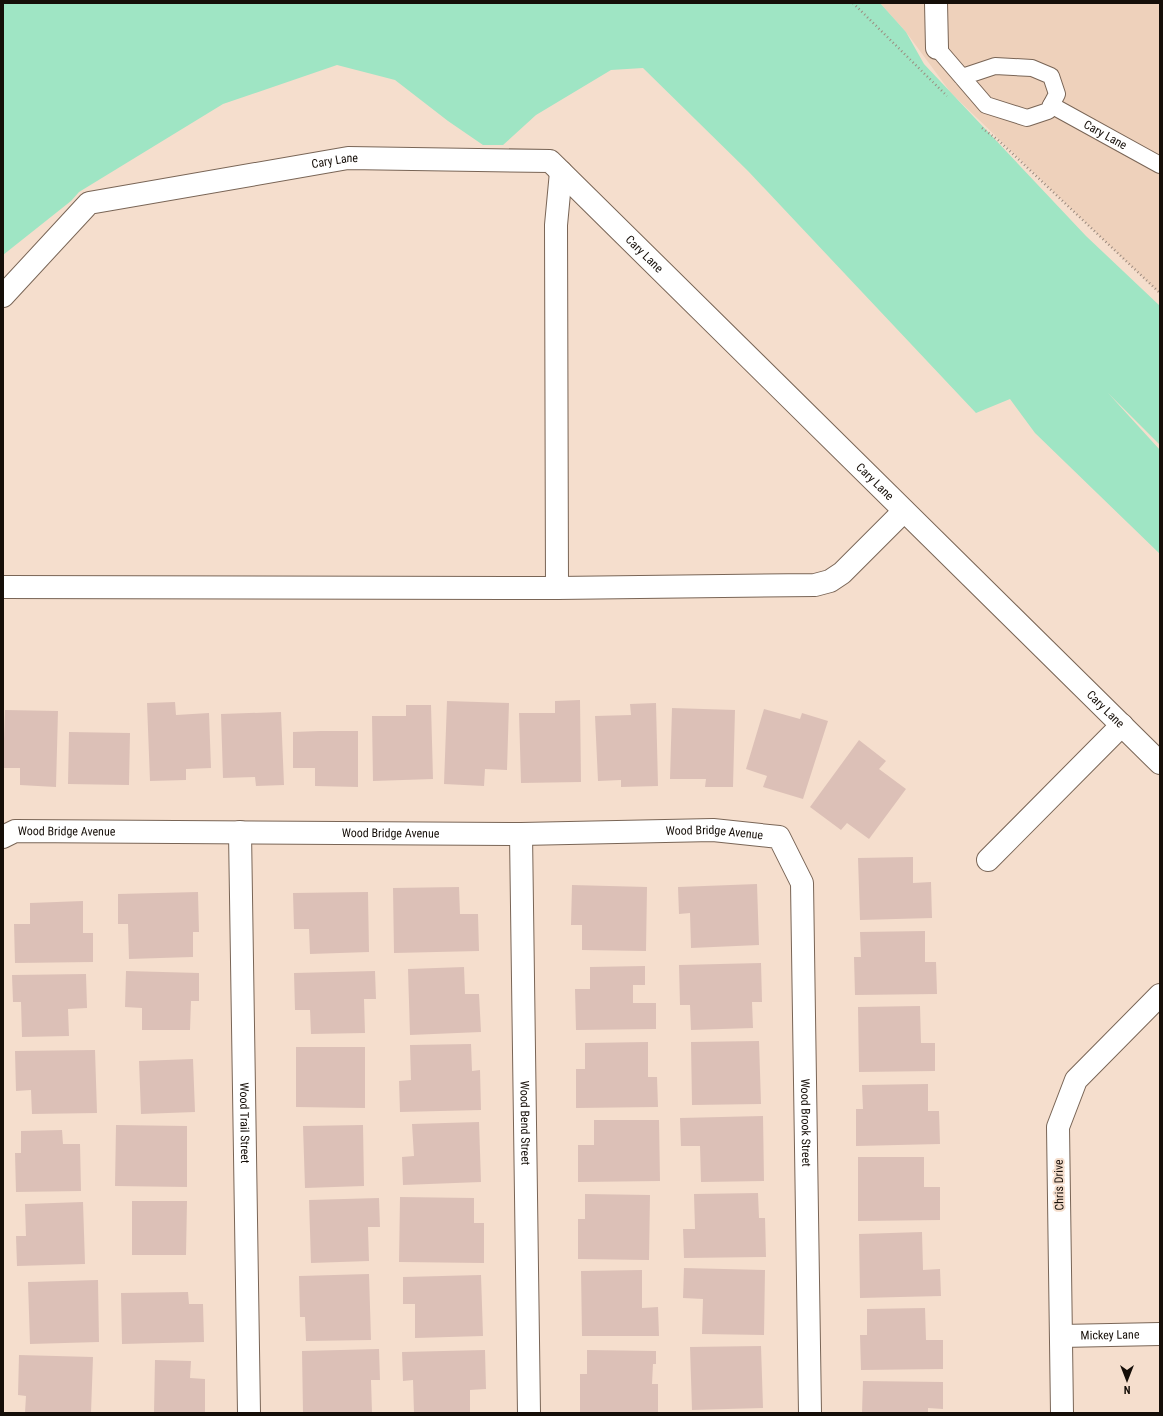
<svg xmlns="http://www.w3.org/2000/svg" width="1163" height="1416" font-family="'Roboto Condensed',sans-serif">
<rect width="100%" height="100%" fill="#f5decd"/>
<path fill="#eed1bb" d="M880 3H1160V294L951 93 906 32Z"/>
<path fill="#9fe5c4" d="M3 3H880L906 32 924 64 1086 236 1160 306V445L1108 393 1160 450V554L1035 433 1010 399 976 413 748 171 643 68 611 70 536 115 503 145H483L448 121 395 80 337 65 223 104 79 192 71 201 3 255Z"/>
<path fill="#dcc0b7" d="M580 700 581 782 521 783 519 713H555V701Z
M447 701 509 703 507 770 485 769 484 786 444 784Z
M175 702 176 715 209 713 211 768 186 769V780L150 781 147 703Z
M656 703 658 786 621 787V780L598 781 595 716 631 715 630 704Z
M406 705H431L433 779 373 781 372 716H406Z
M672 708 735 710 733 787H705L706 779H670Z
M764 709 800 719 802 713 828 721 803 799 763 787 767 776 746 769Z
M5 710 58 711 56 787 20 785V768H3Z
M281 712 284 785 256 786 255 777 223 778 221 714Z
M320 731H358V787L315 786V768H293V732Z
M69 732 130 733 129 785 68 784Z
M859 740 886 761 879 769 906 789 869 839 847 823 841 830 810 807Z
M913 857V883L931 882 932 918 860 920 858 858Z
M757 884 759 945 691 948 690 913 679 914 678 887Z
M572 885 647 887 646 951 582 950V925H571Z
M459 887 460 914H478L479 951 394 953 393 888Z
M198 892 199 932H193V957L129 959 128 924H118V894Z
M368 892 369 952 310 954 309 929H294L293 893Z
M83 901V933H93V962L15 963 14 924H30V903Z
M925 931V962H936L937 994 855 995 854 957H861L860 932Z
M761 963 762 1002H752L753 1028 691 1030 690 1005H680L679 965Z
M645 966V985H633V1003H656V1029L576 1030 575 989H590V967Z
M464 967 465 994H479L481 1032 410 1035 408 969Z
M126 971 199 973V1001H191L190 1030H142V1008L125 1007Z
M375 971 376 999H364L365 1033 311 1034 310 1010H295L294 973Z
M86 974 87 1008 68 1009 69 1036 22 1037 21 1002H13L12 975Z
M920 1006 921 1043H935V1071L859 1072 858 1007Z
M759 1041 761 1104 692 1105 691 1042Z
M648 1042V1077H657L658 1107 576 1108V1069H585V1043Z
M471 1044 472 1071 480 1070 481 1110 400 1112 399 1081 411 1080 410 1045Z
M296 1047H365V1108L296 1107Z
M95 1050 97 1113 32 1114 31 1090 16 1091 15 1051Z
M193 1059 195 1112 141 1114 139 1061Z
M928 1084V1111H939L940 1144 856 1146V1109H863L862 1085Z
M763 1116 764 1181 701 1182 700 1146H681L680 1118Z
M594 1120H659L660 1181 578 1182V1145H594Z
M479 1122 481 1182 403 1185 402 1157 414 1156 412 1124Z
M116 1125 187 1126V1187L115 1186Z
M363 1125 364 1186 305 1188 303 1126Z
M62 1130 63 1144H80L81 1191 16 1192 15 1153H21V1131Z
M858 1157H924V1187H940V1220L858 1221Z
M758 1193 759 1218H765L766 1257 684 1258 683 1229H695L694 1194Z
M585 1194 650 1195 649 1260 578 1259V1219H585Z
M400 1197 474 1198V1223H484V1263L399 1262Z
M379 1198 380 1227H368L369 1261 311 1263 309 1200Z
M132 1201H187L186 1255H132Z
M83 1202 85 1264 17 1266 16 1236H26L25 1204Z
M922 1232 923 1270 940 1269 941 1296 860 1298 859 1234Z
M684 1268 765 1270 764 1335 702 1334 703 1299 683 1298Z
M642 1270V1308L658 1307 659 1336H582L581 1271Z
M369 1274 371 1340 306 1341 305 1317H300L299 1276Z
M481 1275 483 1336 415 1338V1304H403V1277Z
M98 1280 99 1342 30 1344 28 1282Z
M188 1292 189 1304H203L204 1342 122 1344 121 1293Z
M925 1308 926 1340H943V1369L861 1370 860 1335H867V1309Z
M761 1346 763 1408 692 1410 690 1347Z
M379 1349 380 1380H371L372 1413H303L302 1351Z
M485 1350 486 1389 470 1390V1413H414L413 1380 403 1381 402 1352Z
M587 1350 656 1351V1364H653L652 1384H658V1413H580V1374H587Z
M19 1355 93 1357 91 1413H25L26 1396 18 1395Z
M155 1360 191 1361 190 1378 205 1379V1413H154Z
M863 1381 943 1382V1409L928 1408V1413H862Z"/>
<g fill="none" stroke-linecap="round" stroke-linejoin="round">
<g stroke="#796556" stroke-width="18">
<g id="service">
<path d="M937 48 986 105 1027 118 1048 111 1057 94 1051 76 1032 68 995 66 962 77"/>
<path id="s1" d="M1051 105 1160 165"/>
</g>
</g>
<g stroke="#796556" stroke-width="24">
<g id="minor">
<path d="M936 3 937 48"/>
<path id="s2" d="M3 296 89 203 348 158 550 161 1160 763"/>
<path d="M3 587 557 588 815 585 830 581 842 573 904 511"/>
<path d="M557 588 556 225 561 172"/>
<path id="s3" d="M240 832 249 1413"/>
<path id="s4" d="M521 834 529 1413"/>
<path id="s5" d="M3 837 15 831 521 834 713 830 779 837 802 883 810 1413"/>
<path d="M988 860 1122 725"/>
<path id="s6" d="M1061 1336 1160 1334"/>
<path d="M1062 1413 1058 1127 1076 1080 1160 995"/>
</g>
</g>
<path stroke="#9c8b7f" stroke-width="2.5" stroke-dasharray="1 3" stroke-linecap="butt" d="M853 3 947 96
M982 128 998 140 1160 293"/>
<use href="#service" stroke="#fff" stroke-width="16"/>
<use href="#minor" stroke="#fff" stroke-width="22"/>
</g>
<g text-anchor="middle" stroke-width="4" stroke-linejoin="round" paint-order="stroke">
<g font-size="12" fill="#150e08" stroke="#f5decd">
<text dy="4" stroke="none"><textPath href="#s1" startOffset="62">Cary Lane</textPath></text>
<text dy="4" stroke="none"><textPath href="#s2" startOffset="376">Cary Lane</textPath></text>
<text dy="4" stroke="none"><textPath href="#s2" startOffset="724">Cary Lane</textPath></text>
<text dy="4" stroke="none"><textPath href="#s2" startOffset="1048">Cary Lane</textPath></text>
<text dy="4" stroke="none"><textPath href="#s2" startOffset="1372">Cary Lane</textPath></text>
<text dy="4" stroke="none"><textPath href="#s5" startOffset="65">Wood Bridge Avenue</textPath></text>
<text dy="4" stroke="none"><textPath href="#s5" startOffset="389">Wood Bridge Avenue</textPath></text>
<text dy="4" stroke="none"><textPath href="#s5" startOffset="713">Wood Bridge Avenue</textPath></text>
<text dy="4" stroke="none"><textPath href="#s5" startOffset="1069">Wood Brook Street</textPath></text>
<text dy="4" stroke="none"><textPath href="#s3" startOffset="291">Wood Trail Street</textPath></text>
<text dy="4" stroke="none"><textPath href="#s4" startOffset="289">Wood Bend Street</textPath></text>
<text transform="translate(1059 1185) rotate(-91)" y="4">Chris Drive</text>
<text dy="4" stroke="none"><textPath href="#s6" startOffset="49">Mickey Lane</textPath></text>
</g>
</g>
<rect width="1163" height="1416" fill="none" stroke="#150e08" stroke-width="8"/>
<g transform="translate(1127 1380) rotate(180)" stroke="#f5decd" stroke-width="3" paint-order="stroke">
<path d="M0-3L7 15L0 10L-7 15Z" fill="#150e08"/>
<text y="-6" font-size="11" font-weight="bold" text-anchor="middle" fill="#150e08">N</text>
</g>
</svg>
